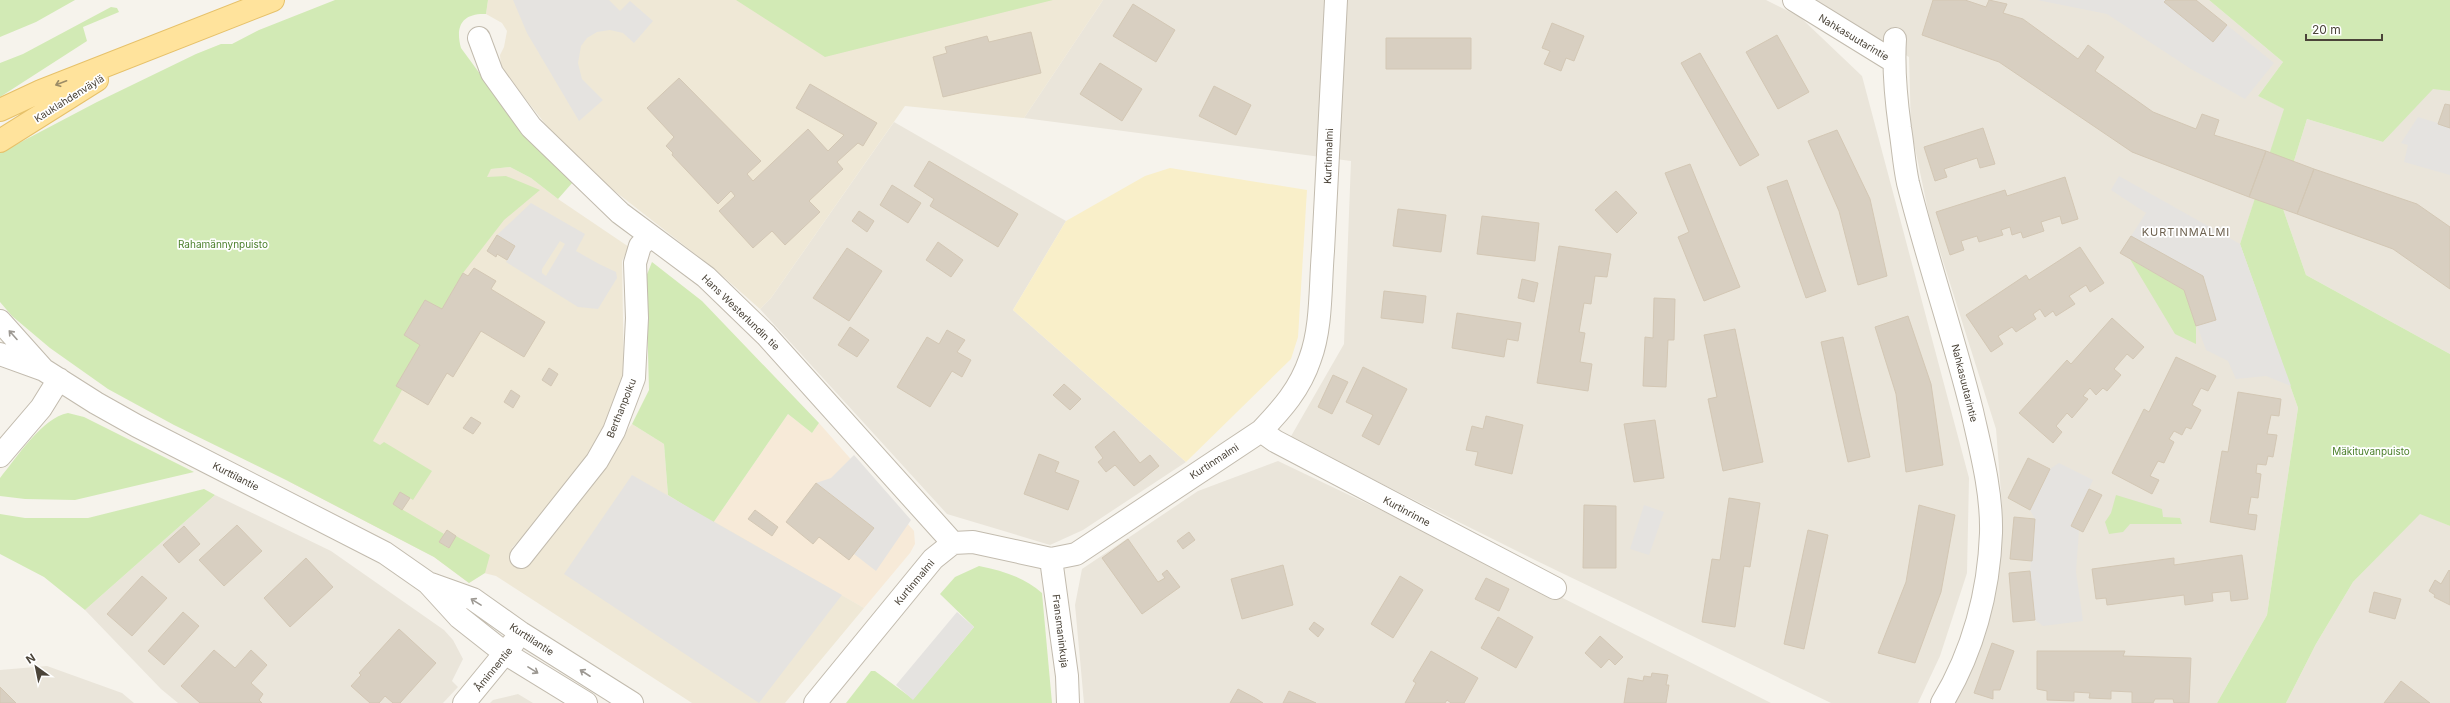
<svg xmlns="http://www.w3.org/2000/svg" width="2450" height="703" font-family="Inter,sans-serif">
<rect width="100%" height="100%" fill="#f6f3ec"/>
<path fill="#eae5da" d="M1103 0H1766L1800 17 1862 76 1969 478 1967 573 1940 656 1918 703H1831L1537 561 1290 438 1344 344 1351 161 1024 118Z
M1810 0H2209L2283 62 2258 96 2285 109 2240 244 2298 408 2267 615 2217 703H1952L1999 572 2002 506 1996 429 1930 220 1911 129 1909 57Z
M2433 88 2450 91V354L2306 275 2281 203 2307 119 2383 142Z
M894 122 1066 221 1013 310 1186 462 1083 530 1050 545 947 514 760 309 771 298Z
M1278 461 1529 581 1771 703H1084L1075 605 1082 569 1198 491Z
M215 495 331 551 444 630 453 640 463 659 452 681 458 687 443 703H178L161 689 85 610Z
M2420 513 2450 526V703H2286L2316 644 2353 582Z
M47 666 122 693 134 703H0V670Z
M518 694 533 703H490L493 700Z"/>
<path fill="#f7ead8" d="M788 414 812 433 819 423 914 531 915 544 910 553 864 608 713 523Z"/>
<path fill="#efe8d6" d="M488 0H1103L1024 118 905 106 771 298 760 309 717 271 603 182 558 140 501 68 500 55 504 47 507 31 502 23 486 14Z
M510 167 531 178 558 199 629 247 622 261 624 377 609 416 579 469 552 503 512 548 528 559 632 424 664 444 668 495 864 608 785 703H692L496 576 484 573 469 583 434 557 288 481 491 169Z"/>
<path fill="#d2eab5" d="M0 0H75L36 22 0 37Z
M335 0H488L486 14C462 13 455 26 461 48L511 116 573 182 558 199 531 178 510 167 491 169 487 177 506 176 540 190 504 220 463 273 442 309 425 300 404 335 420 345 396 386 402 390 373 441 380 445 384 442 432 471 413 500 400 492 393 504 444 534 439 542 448 548 456 536 490 555 485 573 469 583 434 557 288 481 174 425 108 389 50 348 12 316 0 302V153L97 102 196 54 221 44H232L259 30Z
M736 0H1053L825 57Z
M2209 0H2450V91L2433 89 2383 142 2307 119 2281 203 2306 275 2450 354V526L2420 514 2353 582 2316 644 2286 703H2217L2267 615 2298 408 2240 244 2284 109 2258 96 2283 62Z
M111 7 117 8 119 12 83 27 87 41 0 97V63L23 54Z
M2130 259 2184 290 2196 326V344L2175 334Z
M652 262 702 301 819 423 812 433 788 414 713 523 668 495 664 444 632 424 649 390 646 277Z
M68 413 84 417 194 472 75 500 25 499 0 496V478C17 457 42 418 68 413Z
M204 489 215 495 85 610 44 577 0 554V514L25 518H88Z
M2116 495 2162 509 2163 517 2180 518 2182 524H2130L2123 532 2109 534 2105 522 2111 513Z
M979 566C1003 571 1024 577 1042 593L1052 703H846L871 671H875L913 699 974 627 940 594 955 577Z"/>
<path fill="#f9efc9" d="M1170 168 1307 190 1298 337 1291 359 1186 462 1013 310 1066 221 1145 176Z"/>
<path fill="#e5e3e0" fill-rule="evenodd" d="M513 0H609L620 11 630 1 653 21 634 43 623 33 610 30 597 32 587 38 581 46 578 63 582 79 603 100 579 121 527 33Z
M2037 0H2196L2274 63 2245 99 2191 69 2107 14Z
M2445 104 2450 105V175L2404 162 2408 145 2401 143 2418 117 2438 123Z
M2119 176 2240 244 2291 386 2266 376 2236 379 2228 361 2206 350 2184 290 2120 253 2146 213 2111 190Z
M531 203 585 234 576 251 599 264 616 272 617 278 598 309 578 307 506 262 515 246 497 235ZM560 241 565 244 546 276 542 273V269Z
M854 455 911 520 876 571 854 554 874 528 816 483 831 478Z
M2059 463 2093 480 2071 526 2079 530 2076 572 2083 621 2043 626 2035 620 2030 571 2035 519 2030 510 2050 469Z
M632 475 842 595 759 703 564 574Z
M1644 505 1664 512 1649 555 1630 549Z
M957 612 974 627 913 700 896 685Z"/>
<path fill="#d8cfc1" stroke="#d3c7b4" d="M1933 0H1965L1986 7 1989 0 2007 4 2003 13 2023 19 2078 59 2088 45 2104 57 2095 71 2153 112 2196 129 2202 114 2219 120 2214 135 2266 151 2249 197 2132 152 1999 62 1922 35Z
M2166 0H2196L2227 25 2213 42 2164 2Z
M1133 4 1175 30 1156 62 1113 36Z
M1552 23 1584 36 1574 61 1566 58 1561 71 1544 64 1550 51 1542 48Z
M1031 32 1041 73 943 97 933 57 947 53 945 47 987 36 989 42Z
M1777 35 1809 92 1778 109 1746 52Z
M1386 38H1471V69H1386Z
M1700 53 1759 155 1740 166 1681 63Z
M1100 63 1142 89 1122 121 1080 94Z
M679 78 761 161 747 174 753 181 808 129 828 151 844 135 796 108 810 84 877 123 863 146 858 143 837 162 843 169 809 201 820 212 785 245 772 231 753 248 719 211 735 196 731 191 718 204 672 155 673 153 666 146 674 137 647 108Z
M1214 86 1251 105 1236 135 1199 116Z
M2445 104 2450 105V128L2438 124Z
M1983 128 1995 164 1980 168 1977 158 1944 169 1947 177 1935 181 1924 147Z
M1837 130 1870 199 1887 276 1858 285 1839 211 1808 141Z
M2266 151 2314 169 2297 214 2249 197Z
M929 161 1018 214 998 247 930 206 934 199 914 186Z
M1690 164 1740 287 1704 301 1678 237 1689 232 1665 173Z
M2314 169 2417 204 2450 227V289L2393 249 2297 214Z
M2065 177 2078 219 2062 224 2060 216 2041 222 2044 231 2023 238 2021 232 2012 235 2010 227 2001 230 2003 235 1979 242 1977 236 1961 241 1964 250 1950 255 1936 212 2005 190 2007 196Z
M1787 180 1826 291 1806 298 1767 187Z
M892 185 921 203 908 223 880 205Z
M1616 191 1637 213 1617 233 1595 210Z
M1398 209 1446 215 1441 252 1393 246Z
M859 211 874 221 867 232 852 221Z
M1482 216 1539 223 1535 261 1477 254Z
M497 235 515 246 507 260 497 254 496 257 487 251Z
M2131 236 2203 276 2216 320 2196 326 2184 290 2120 253Z
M938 242 963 260 951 277 926 260Z
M1559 246 1611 254 1607 277 1595 276 1591 304 1584 303 1579 332 1585 333 1580 362 1592 364 1588 391 1537 383Z
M2080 247 2104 283 2090 292 2086 285 2069 296 2075 304 2056 316 2053 311 2045 317 2040 309 2033 314 2036 319 2016 332 2012 327 1998 336 2003 344 1991 352 1966 315 2026 275 2029 280Z
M847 248 882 271 849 321 813 298Z
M474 268 496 281 491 289 545 322 524 357 481 331 453 377 447 373 428 405 396 386 420 345 404 335 425 300 442 309 463 273 468 276Z
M1522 279 1538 283 1534 302 1518 298Z
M1384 291 1426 296 1423 323 1381 318Z
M1654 298 1675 299 1674 340H1668L1666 387 1643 386 1645 337 1653 338Z
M1457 313 1521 323 1518 341 1507 339 1504 357 1452 348Z
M1908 316 1931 384 1943 465 1906 472 1896 394 1875 327Z
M2112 318 2144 347 2133 359 2127 354 2114 369 2121 375 2107 391 2103 388 2096 395 2090 388 2083 396 2088 399 2072 418 2067 413 2056 426 2062 432 2053 443 2019 413 2067 360 2071 364Z
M850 327 869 340 857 357 838 345Z
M1735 329 1763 462 1723 471 1708 399 1717 397 1704 335Z
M947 330 965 340 957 352 971 360 962 377 952 371 930 407 897 387 927 337 939 344Z
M1843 337 1870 457 1848 462 1821 342Z
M2176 357 2216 376 2208 391 2201 388 2192 405 2201 410 2191 429 2186 427 2182 435 2174 431 2169 439 2174 442 2164 463 2158 461 2150 476 2159 480 2152 494 2112 473 2144 409 2149 412Z
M1363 367 1407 389 1379 445 1362 436 1373 415 1346 402Z
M549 368 558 374 551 386 542 380Z
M1333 375 1348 382 1332 414 1318 407Z
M1064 384 1081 399 1070 410 1053 395Z
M511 390 520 396 513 408 504 402Z
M2238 392 2281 399 2279 416 2271 415 2267 434 2277 435 2273 457 2268 456 2266 465 2257 464 2256 473 2261 474 2258 498 2251 497 2248 514 2257 515 2255 530 2210 522 2222 451 2228 452Z
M1486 416 1523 425 1512 474 1475 465 1478 452 1466 450 1472 426 1483 429Z
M471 417 481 423 473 434 463 428Z
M1655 420 1664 478 1634 482 1624 424Z
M1114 431 1140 463 1150 455 1159 466 1134 486 1115 465 1106 472 1098 462 1103 458 1095 447Z
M1039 454 1059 462 1055 472 1079 481 1068 510 1024 494Z
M2028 458 2050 469 2030 510 2008 498Z
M816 483 874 528 849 560 819 537 813 544 786 522Z
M2089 489 2102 495 2083 532 2071 526Z
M400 492 410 498 402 510 393 504Z
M1729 498 1760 503 1750 567 1744 566 1735 627 1702 622 1712 559 1720 560Z
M1584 505 1616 506V568H1583Z
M1919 505 1955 515 1941 592 1915 663 1878 653 1906 582Z
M755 510 778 527 772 536 748 519Z
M2014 517 2035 519 2032 561 2010 559Z
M237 525 262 551 224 586 199 560Z
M184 526 200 544 179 563 163 545Z
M447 530 456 536 449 548 439 542Z
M1808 530 1828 535 1804 649 1784 644Z
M1189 532 1195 540 1183 549 1177 541Z
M1128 539 1158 582 1165 578 1162 574 1167 570 1180 587 1142 614 1102 558Z
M2242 555 2248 599 2231 601 2230 591 2212 593 2213 601 2185 605 2184 595 2107 605 2106 598 2096 599 2092 569 2174 558V565Z
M306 558 333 587 290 627 264 598Z
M1283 565 1293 605 1242 619 1231 579Z
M2449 570 2450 571V605L2434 597 2435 595 2429 591 2435 580 2441 584Z
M2030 571 2035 620 2013 622 2009 573Z
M142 576 167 598 132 636 107 614Z
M1400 576 1423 590 1393 638 1371 624Z
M1486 578 1509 589 1499 611 1475 599Z
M2374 592 2401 599 2395 619 2369 612Z
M183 612 199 626 164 665 148 651Z
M1498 617 1533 637 1516 668 1481 648Z
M1314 622 1324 629 1318 637 1309 629Z
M399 629 436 663 400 703H393L385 696 379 703H370L351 686 361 675 359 673Z
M1600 636 1623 657 1615 665 1609 659 1601 668 1585 653Z
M1992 643 2014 651 2000 690H1993V699L1974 693Z
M214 650 235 668 251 650 267 665 251 683 263 694 259 700 262 703H200L181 686Z
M1431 651 1478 678 1464 703H1451L1447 700 1445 703H1405L1416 683 1413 681Z
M2037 651H2125L2123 656 2191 658 2189 703H2174L2173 699H2155L2153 703H2132V692L2111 691V699L2089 698 2090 693 2074 692V701L2047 700V691L2037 689Z
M1652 673 1668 675 1666 685H1669L1666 703H1624L1628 678 1643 681 1644 676 1651 677Z
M2401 681 2430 703H2384Z
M0 687 16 703H0Z
M1238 689 1255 698 1263 703H1230Z
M1289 691 1316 703H1283Z"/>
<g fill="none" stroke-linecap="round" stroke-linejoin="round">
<g stroke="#c2bbae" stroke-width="24">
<path id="minor" d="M1794 0 1893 61
M479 38 492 73 531 127 620 213 706 277 766 335 953 543
M1895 39C1893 69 1896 99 1900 128 1903 146 1904 165 1908 183 1927 259 1953 334 1972 411 1981 451 1992 492 1991 533 1989 592 1973 652 1942 703
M0 321 43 369
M0 354 44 370 96 403 137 426 385 553 428 583 459 617 506 654 586 703
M1261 431 1275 441 1555 588
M0 456 41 408 59 379
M521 557 597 461 614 431 634 378 637 318 635 263 640 246 650 236
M1051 559 1067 676 1068 703
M431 584 473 599 521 633 632 703
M464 703 514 642
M815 703 933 559 953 543 973 542 1051 559 1076 554 1261 431C1282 409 1300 389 1310 359 1322 327 1320 286 1323 251 1328 168 1331 84 1336 0"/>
</g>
<g stroke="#e6c16a" stroke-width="24">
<path id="major" d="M0 110 41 91 273 0
M0 141 97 80"/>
</g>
<use href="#minor" stroke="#fff" stroke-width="22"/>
<use href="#major" stroke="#ffe39c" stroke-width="22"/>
</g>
<defs><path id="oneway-shaft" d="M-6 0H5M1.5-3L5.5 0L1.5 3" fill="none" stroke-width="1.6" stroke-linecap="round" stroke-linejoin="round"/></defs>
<use stroke="#9c8c66" href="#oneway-shaft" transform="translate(61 83) rotate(159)"/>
<g stroke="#9c9892">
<use href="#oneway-shaft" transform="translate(13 335) rotate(-132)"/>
<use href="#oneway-shaft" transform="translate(476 602) rotate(-148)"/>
<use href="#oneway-shaft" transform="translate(533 670) rotate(32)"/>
<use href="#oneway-shaft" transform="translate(585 673) rotate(-147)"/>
</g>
<g text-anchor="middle" stroke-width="3.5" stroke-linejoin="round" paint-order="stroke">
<g font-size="10" fill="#4b4439" stroke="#fff">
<text transform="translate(1854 37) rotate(31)" y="4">Nahkasuutarintie</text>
<text transform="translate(69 98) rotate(-32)" y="4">Kauklahdenväylä</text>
<text transform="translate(1328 156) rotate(-88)" y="4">Kurtinmalmi</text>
<text transform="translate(741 312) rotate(44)" y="4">Hans Westerlundin tie</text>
<text transform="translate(1965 383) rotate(76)" y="4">Nahkasuutarintie</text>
<text transform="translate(621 408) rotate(-68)" y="4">Berthanpolku</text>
<text transform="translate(1214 461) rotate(-33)" y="4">Kurtinmalmi</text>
<text transform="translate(236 476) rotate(27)" y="4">Kurttilantie</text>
<text transform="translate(1407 511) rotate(28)" y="4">Kurtinrinne</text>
<text transform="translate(914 582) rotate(-50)" y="4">Kurtinmalmi</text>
<text transform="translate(1061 631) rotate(83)" y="4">Fransmaninkuja</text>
<text transform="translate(532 639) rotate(33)" y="4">Kurttilantie</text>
<text transform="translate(493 669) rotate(-51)" y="4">Åminnentie</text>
</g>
<g font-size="10" fill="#4a7f2a" stroke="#fff">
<text x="223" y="248">Rahamännynpuisto</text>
<text x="2371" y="455">Mäkituvanpuisto</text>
</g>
<g font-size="11" letter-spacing="1" fill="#6e6250" stroke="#fff">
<text x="2186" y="236">KURTINMALMI</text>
</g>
</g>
<g transform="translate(36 667) rotate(327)" stroke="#ffffff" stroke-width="3" paint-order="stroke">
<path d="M0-3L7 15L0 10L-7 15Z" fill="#4b4439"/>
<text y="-6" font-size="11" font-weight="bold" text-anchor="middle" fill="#4b4439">N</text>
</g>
<path d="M2306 34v6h76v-6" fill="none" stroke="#4b4439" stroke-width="2"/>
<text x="2312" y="34" font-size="12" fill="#4b4439" stroke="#ffffff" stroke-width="3" paint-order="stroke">20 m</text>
</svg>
